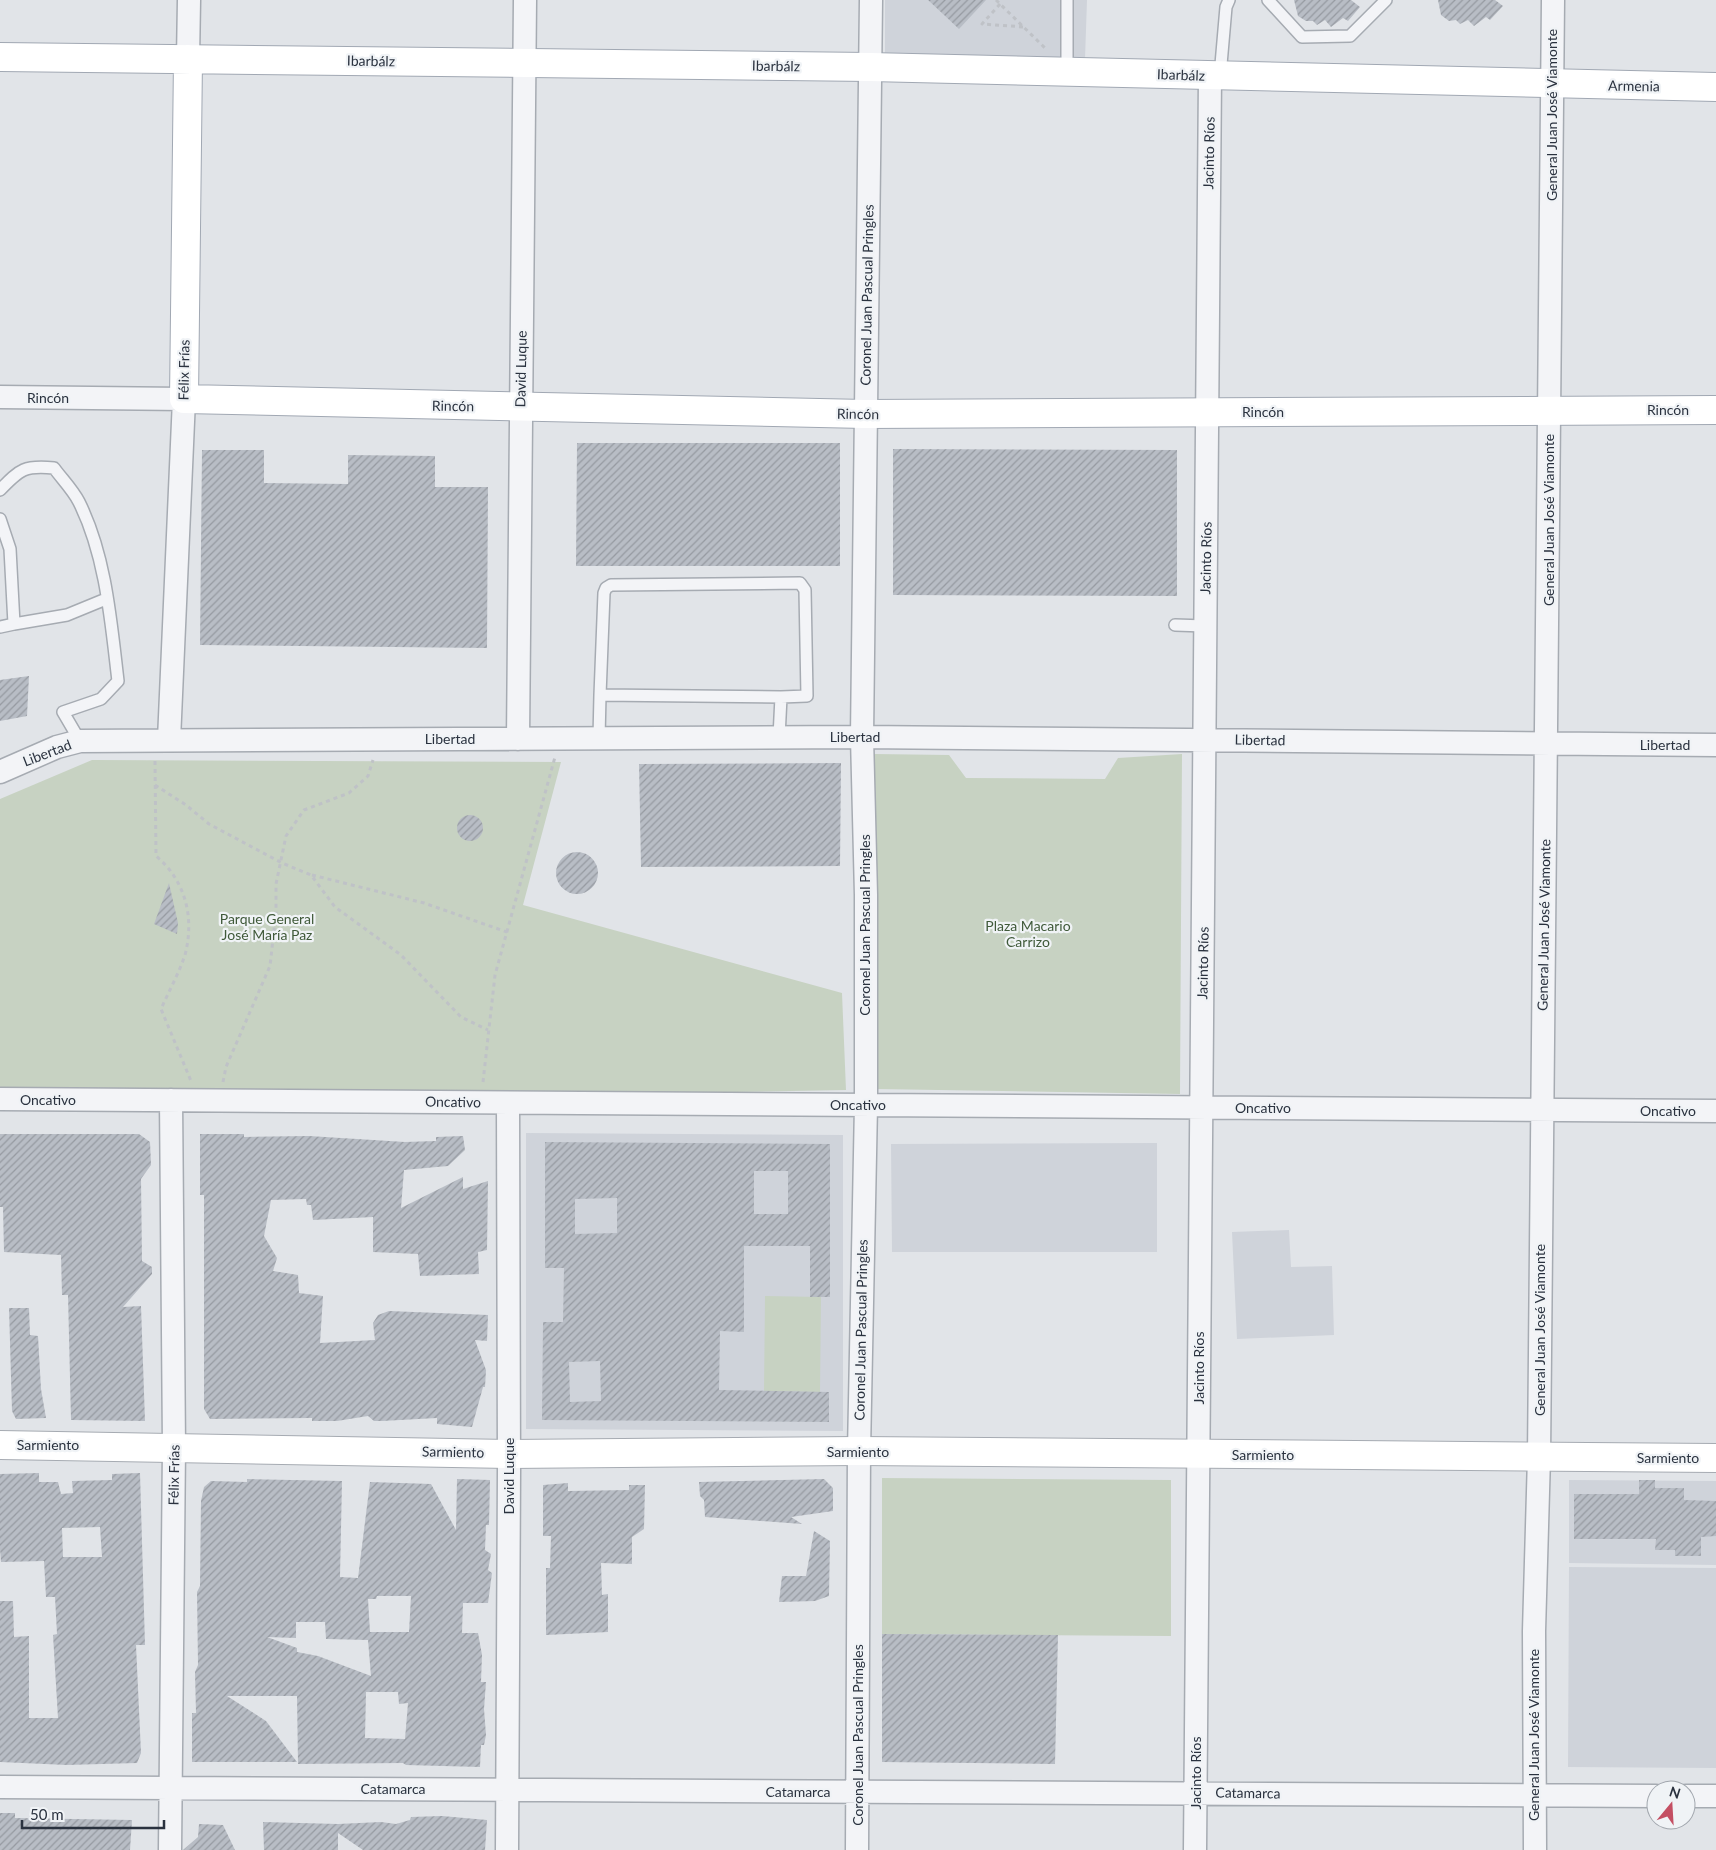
<svg xmlns="http://www.w3.org/2000/svg" width="1716" height="1850" font-family="Lato,sans-serif">
<defs>
<pattern id="building-hatch" width="6" height="6" patternUnits="userSpaceOnUse" patternTransform="scale(1.25)"><rect width="6" height="6" fill="#b8bdc5"/><path d="M-1 1l2-2M0 6l6-6M5 7l2-2" fill="none" stroke="#969aa1"/></pattern>
</defs>
<rect width="100%" height="100%" fill="#e1e4e8"/>
<path fill="#cfd3da" d="M885 0H1087L1085 59 885 55Z
M526 1133 843 1135V1431L526 1429Z
M1157 1143V1252H892L891 1144Z
M1289 1230 1291 1267 1332 1266 1334 1335 1237 1339 1232 1232Z
M1569 1480 1716 1481V1565L1569 1563Z
M1569 1567 1716 1568V1768L1568 1767Z"/>
<path fill="#c7d2c2" d="M874 754 949 755 966 778 1105 779 1118 758 1182 754 1180 1094 875 1089Z
M92 760 561 762 523 905 842 993 846 1090 522 1096 0 1091V799Z
M765 1296 821 1297 820 1392 764 1391Z
M882 1478 1171 1480V1636L882 1634Z"/>
<path fill="url(#building-hatch)" fill-rule="evenodd" d="M928 0H986L959 29Z
M1294 0H1351L1360 7 1348 21 1343 18 1331 27 1325 20 1317 25 1313 21H1306L1298 16Z
M1438 0H1495L1503 6 1490 20 1486 17 1474 26 1468 20 1460 24 1456 20 1449 21 1441 15Z
M577 443H840V566H576Z
M893 449 1177 450V596L893 595Z
M202 450H264V483L348 484V455L435 456V487H488L487 648 200 645Z
M29 676 27 716 0 721V680Z
M841 763 840 866 641 867 639 764Z
M457 828a13 13 0 1 1 26 0a13 13 0 1 1-26 0Z
M556 873a21 21 0 1 1 42 0a21 21 0 1 1-42 0Z
M169 883 178 923 177 934 154 924Z
M0 1134H139L150 1142 151 1165 141 1179 142 1261 152 1267V1274L123 1307 141 1306 145 1421 71 1420 68 1295H62L61 1255 4 1252 3 1207H0Z
M200 1134H244V1137L309 1136 405 1142 436 1141V1137L463 1136 465 1150 448 1166 404 1170 401 1208 463 1177V1189L488 1181 487 1250 478 1252 479 1274 420 1276 418 1254 373 1252V1217L313 1220 311 1205H307L306 1199 271 1200 264 1236 277 1258 273 1271 298 1275 299 1293 323 1296 320 1343 375 1340 373 1323 378 1315 389 1311 488 1315 487 1341 475 1340 486 1370 485 1387H483L472 1427 437 1424V1418L382 1421H374L368 1416 337 1421H312V1418L210 1419 204 1409V1195H200Z
M545 1142 830 1144V1297H810V1246H744V1332L720 1331 719 1390 829 1392V1422L542 1420 543 1322H563L564 1268H545ZM754 1171H788V1214H754ZM617 1198V1233L575 1234V1199ZM600 1361 601 1401 570 1402 569 1362Z
M9 1308H29L30 1335 38 1336 41 1389 46 1418 16 1419 12 1411Z
M39 1473V1482H58L61 1494 73 1493 72 1481 112 1480V1474L140 1473 145 1645H136L141 1753 137 1763 67 1765 0 1762V1601H13L14 1637 29 1636V1718H58L53 1635 57 1634 55 1597H46L44 1561 1 1562 0 1549V1474ZM100 1527 102 1557H63L62 1528Z
M247 1479 342 1481 340 1577 358 1578 370 1482 431 1484 456 1530 457 1479 490 1480 489 1525H486L485 1550 491 1554 488 1570 492 1573 488 1603H463L462 1633H478L482 1655 481 1682H486L484 1709 486 1735 484 1745H481L480 1767 406 1765 403 1763 298 1764 297 1696H227L266 1721 297 1762H192V1713H196L195 1672 198 1665 197 1592 200 1586 201 1501 204 1487 211 1481 247 1482ZM377 1596H411L409 1632H370L368 1599H376ZM296 1622H325L326 1639 368 1640 371 1676 318 1656 297 1652V1648L267 1637 296 1638ZM366 1692H398L399 1704 408 1703 405 1739 365 1738Z
M824 1479 833 1488V1511L791 1517 802 1524 705 1517 704 1500 700 1496 699 1482Z
M1639 1480H1655V1488H1684V1500L1716 1501V1536L1701 1537V1556H1675V1550H1655L1656 1539H1574V1494H1639Z
M568 1483V1491L629 1490V1485H645L644 1529 632 1537V1564L601 1563 602 1595 608 1594V1632L546 1635V1568H550L551 1536H543V1485Z
M814 1531 830 1541 829 1596 815 1601 779 1602 782 1576H806Z
M882 1634 1058 1635 1055 1764 882 1762Z
M0 1813H15V1818L132 1820 130 1850H0Z
M442 1816 487 1820 485 1850H363L338 1833V1850H264L263 1822 338 1824 381 1822 396 1824 410 1820 411 1817Z
M199 1824 223 1825 235 1850H183L198 1837Z"/>
<g fill="none" stroke-linecap="round" stroke-linejoin="round">
<g stroke="#a6abb2" stroke-width="14">
<path id="service" d="M1268 0 1302 37 1350 36 1386 0
M1067 72V0
M1220 76 1226 7 1229 0
M0 490C20 469 25 465 54 468 62 479 73 490 79 502 106 556 111 622 118 681L101 699 63 712 80 741
M0 519 10 549 14 624 0 627
M14 624 67 615 106 599
M1175 625 1205 626
M600 695 604 593 606 588 611 585 800 583 805 590 807 696 781 697
M599 738 600 695 781 697 779 737"/>
</g>
<g stroke="#a6abb2" stroke-width="25">
<path id="minor" d="M188 59 189 0
M0 397 184 399 169 740
M518 739 525 0
M0 772 57 747 80 741 862 737 1716 745
M0 1099 1716 1111
M0 1787 1656 1796
M1686 1796H1716
M170 1850 174 1447 171 1100
M507 1850 509 1470 508 1103
M857 1850 859 1451 866 1105V895L862 737 871 0
M1195 1850 1210 76
M1535 1850 1534 1631 1539 1457 1553 0"/>
</g>
<g stroke="#a6abb2" stroke-width="30">
<path id="secondary" d="M0 1445 509 1454 859 1451 1716 1458"/>
</g>
<g stroke="#a1a8b3" stroke-width="30">
<path id="primary" d="M0 57 870 67 1716 87
M188 59 184 399 865 414 1716 410"/>
</g>
<path stroke="#bfc2c7" stroke-width="3" stroke-dasharray="4 4" stroke-linecap="butt" d="M996 0 1046 49
M1000 4 982 24 1024 27
M155 761 156 856C185 880 195 917 185 955 179 973 169 991 161 1009L191 1081
M155 785 186 805 209 824 282 863 311 875 335 907 401 955 461 1017 488 1030
M312 875 424 903 507 932
M223 1082 226 1067 270 966 276 912V884L286 836 304 810 349 793 368 776 373 760
M483 1082 495 975 555 757"/>
<use href="#service" stroke="#f3f4f7" stroke-width="11"/>
<use href="#minor" stroke="#f3f4f7" stroke-width="22"/>
<use href="#secondary" stroke="#fff" stroke-width="28"/>
<use href="#primary" stroke="#fff" stroke-width="28"/>
</g>
<g text-anchor="middle" stroke-width="4.5" stroke-linejoin="round" paint-order="stroke">
<g font-size="14" fill="#2a323f" stroke="#f0f3f6">
<text transform="translate(371 61) rotate(1)" y="5">Ibarbálz</text>
<text transform="translate(776 66) rotate(1)" y="5">Ibarbálz</text>
<text transform="translate(1181 75) rotate(2)" y="5">Ibarbálz</text>
<text transform="translate(1634 86) rotate(1)" y="5">Armenia</text>
<text transform="translate(1552 115) rotate(-90)" y="5">General Juan José Viamonte</text>
<text transform="translate(1209 153) rotate(-89)" y="5">Jacinto Ríos</text>
<text transform="translate(867 295) rotate(-89)" y="5">Coronel Juan Pascual Pringles</text>
<text transform="translate(521 369) rotate(-89)" y="5">David Luque</text>
<text transform="translate(184 370) rotate(-89)" y="5">Félix Frías</text>
<text x="48" y="403">Rincón</text>
<text transform="translate(453 406) rotate(1)" y="5">Rincón</text>
<text x="1668" y="415">Rincón</text>
<text x="1263" y="417">Rincón</text>
<text transform="translate(858 414) rotate(1)" y="5">Rincón</text>
<text transform="translate(1549 520) rotate(-90)" y="5">General Juan José Viamonte</text>
<text transform="translate(1206 558) rotate(-89)" y="5">Jacinto Ríos</text>
<text x="855" y="742">Libertad</text>
<text x="450" y="744">Libertad</text>
<text transform="translate(1260 740) rotate(1)" y="5">Libertad</text>
<text x="1665" y="750">Libertad</text>
<text transform="translate(47 753) rotate(-21)" y="5">Libertad</text>
<text transform="translate(865 925) rotate(-90)" y="5">Coronel Juan Pascual Pringles</text>
<text transform="translate(1544 925) rotate(-89)" y="5">General Juan José Viamonte</text>
<text transform="translate(1203 963) rotate(-89)" y="5">Jacinto Ríos</text>
<text x="48" y="1105">Oncativo</text>
<text transform="translate(453 1102) rotate(1)" y="5">Oncativo</text>
<text x="858" y="1110">Oncativo</text>
<text x="1263" y="1113">Oncativo</text>
<text x="1668" y="1116">Oncativo</text>
<text transform="translate(861 1330) rotate(-89)" y="5">Coronel Juan Pascual Pringles</text>
<text transform="translate(1540 1330) rotate(-90)" y="5">General Juan José Viamonte</text>
<text transform="translate(1199 1368) rotate(-90)" y="5">Jacinto Ríos</text>
<text x="48" y="1450">Sarmiento</text>
<text transform="translate(453 1452) rotate(1)" y="5">Sarmiento</text>
<text x="858" y="1457">Sarmiento</text>
<text x="1263" y="1460">Sarmiento</text>
<text x="1668" y="1463">Sarmiento</text>
<text transform="translate(174 1475) rotate(-89)" y="5">Félix Frías</text>
<text transform="translate(509 1476) rotate(-90)" y="5">David Luque</text>
<text transform="translate(858 1735) rotate(-90)" y="5">Coronel Juan Pascual Pringles</text>
<text transform="translate(1534 1735) rotate(-90)" y="5">General Juan José Viamonte</text>
<text transform="translate(1196 1773) rotate(-90)" y="5">Jacinto Ríos</text>
<text x="393" y="1794">Catamarca</text>
<text x="798" y="1797">Catamarca</text>
<text transform="translate(1248 1793) rotate(1)" y="5">Catamarca</text>
</g>
<g font-size="14" fill="#3f5939" stroke="#f0f3f6">
<text x="267" y="924">Parque General<tspan x="267" dy="16">José María Paz</tspan></text>
<text x="1028" y="931">Plaza Macario<tspan x="1028" dy="16">Carrizo</tspan></text>
</g>
</g>
<g transform="translate(1671 1805) rotate(18)"><circle r="24" fill="#f0f3f6" stroke="#a1a6ad"/>
<path d="M0-4L9 19L0 12L-9 19Z" fill="#c44f63"/>
<text y="-8" font-size="14" font-weight="bold" text-anchor="middle" fill="#2a323f">N</text>
</g>
<path d="M22 1820v8h142v-8" fill="none" stroke="#2a323f" stroke-width="2.5"/>
<text x="30" y="1820" font-size="15" fill="#2a323f" stroke="#f0f3f6" stroke-width="4" paint-order="stroke">50 m</text>
</svg>
